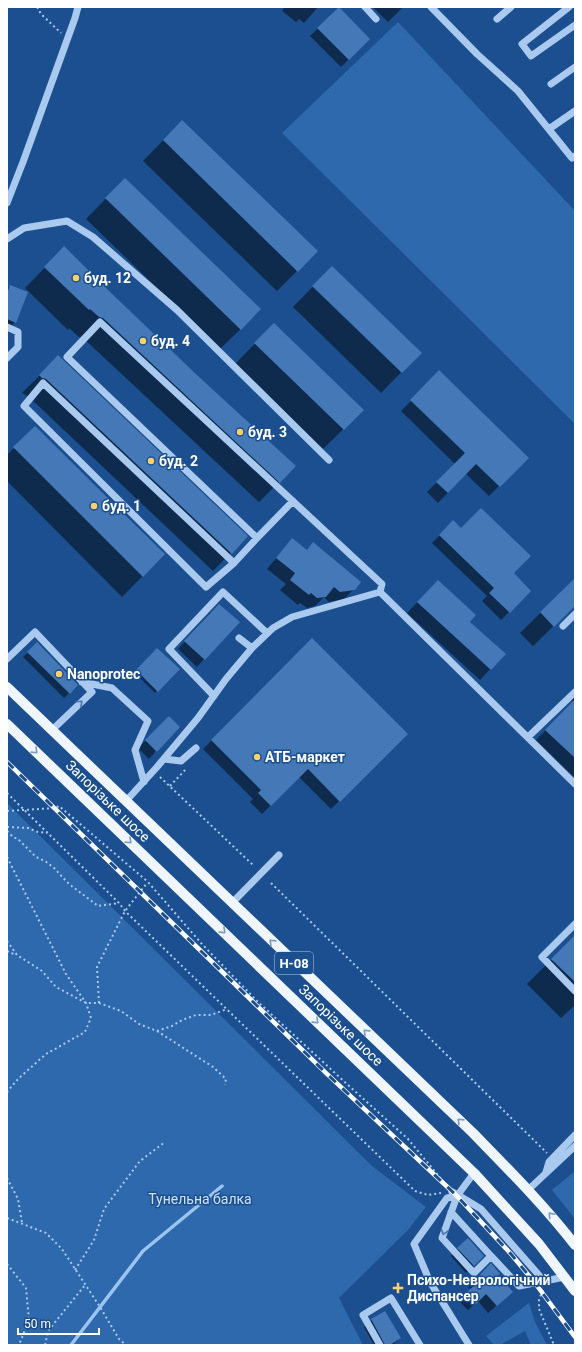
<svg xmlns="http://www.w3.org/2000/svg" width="582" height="1352" font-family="Roboto,sans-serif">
<rect width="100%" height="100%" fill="#1b4f8f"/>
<path fill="#2e69ad" d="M398 22 575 211V424L282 133Z
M7 803 372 1166 426 1207 408 1230 339 1298 363 1345H7Z
M575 1171V1219L552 1190Z
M529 1303 535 1322 547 1345H531L525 1331 500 1345H494L486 1336Z"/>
<path fill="#0007" d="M285 7H318L304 23 299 19 296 22 282 11Z
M373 7H403L388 22Z
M339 8 369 39 341 67 310 36Z
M182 121 317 251 277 291 143 161Z
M125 179 260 310 220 349 86 219Z
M64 248 279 482 259 502 83 338 79 337 69 328 68 330 25 288Z
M332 267 420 353 381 393 293 307Z
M10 286 15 322 7 330V289Z
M274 324 363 410 323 449 235 364Z
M439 372 527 458 489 496 466 474 438 503 427 492 455 464 401 411Z
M41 374 247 536 213 571 29 397 22 393Z
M35 427 164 554 122 597 7 481V455Z
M453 522 512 573 530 591 501 620 482 601 487 596 432 543Z
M292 540 306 551 313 544 354 589 344 599 329 602 324 597 315 606 307 608 300 603 298 605 280 590 286 584 267 569Z
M575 579V605L533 646 520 633Z
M428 591 469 622 504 654 480 680 407 613Z
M211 612 204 659 197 667 178 649Z
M312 639 407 734 331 809 299 777 262 814 250 802 253 799 203 749Z
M37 644 77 685 64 698 23 657Z
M157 650 178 669 155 693 135 673Z
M575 694V778L536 740 573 702 570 699Z
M169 718 156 751 149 759 138 748Z
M575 936V1005L561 1018 527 984Z
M458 1248 483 1256 466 1273 451 1256Z
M475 1279 504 1299 488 1313 478 1301 468 1310 459 1301 471 1290 468 1286Z
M372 1320 400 1338 393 1345H374L364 1327Z"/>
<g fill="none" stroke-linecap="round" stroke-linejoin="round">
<path stroke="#9cc4f0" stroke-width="3.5" d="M71 1345 143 1251 222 1186"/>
</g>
<path fill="#4478b7" d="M339 7 370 39 349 60 317 28Z
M182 120 318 251 298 272 163 140Z
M125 178 261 309 241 330 105 198Z
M64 246 108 290 198 376 296 466 280 483 103 318 99 317 90 309 89 310 44 267Z
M332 266 422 353 402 373 312 286Z
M10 285 28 292 16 323 7 319V293Z
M274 323 364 410 344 430 254 343Z
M58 355 248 536 232 554 46 379 42 378 39 375Z
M439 370 529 458 500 487 476 464 448 493 436 482 465 453 410 400Z
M35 426 128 518 165 554 143 577 13 447Z
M481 508 531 556 514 573 531 591 510 613 489 593 494 588 439 535 453 520 461 528Z
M292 538 307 550 313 542 361 582 355 590 340 592 334 587 326 597 317 598 311 593 309 595 290 580 295 573 276 558Z
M575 578V606L554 627 540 612Z
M438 580 476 615 470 622 506 654 491 670 417 602Z
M219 604 240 622 205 660 184 641Z
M312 638 408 734 340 802 308 769 271 806 258 793 261 790 211 740Z
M37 642 78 685 70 694 27 652Z
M157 648 180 669 158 692 136 670Z
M575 699V758L545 730Z
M169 716 180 727 157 752 145 740Z
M575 935V982L551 959Z
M468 1238 484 1256 474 1266 457 1248Z
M491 1263 500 1274 498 1275 513 1292 497 1306 486 1294 476 1304 466 1293 478 1282 474 1278 478 1277Z
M385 1311 401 1338 390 1345H385L371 1319Z"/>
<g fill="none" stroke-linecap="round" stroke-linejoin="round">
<path stroke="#a9c9ee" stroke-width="2" stroke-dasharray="2 3" stroke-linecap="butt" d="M37 7 41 14 61 33
M160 777 253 865
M170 786 186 769
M7 793 119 903 125 911 415 1191 428 1195 441 1193
M7 811 55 808 59 806 148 882 201 943 257 1001 348 1085 408 1139 447 1186
M7 827 28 828 38 832 47 833
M7 831 13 837 18 839 36 857 45 861 54 868 69 884 98 906 119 903
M7 857 66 974 86 1003 91 1018 85 1032 46 1054 18 1079 7 1092
M271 883 547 1153
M7 941 17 955 42 971 56 987 86 1003H99L121 1011 139 1024 157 1031 172 1026 182 1020 196 1015H211L227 1009
M7 951 16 955
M99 1003 97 967 125 911 147 883
M157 1031 213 1067 226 1079 225 1085
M7 1178 18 1199 22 1223
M7 1218 46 1233 62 1249 100 1307 119 1339 126 1345
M7 1264 26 1288 29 1320 19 1345
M75 1270 94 1240 104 1209 140 1161 165 1142
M543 1290 539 1299V1309L554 1345
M45 1345 48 1331 85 1285"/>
<path stroke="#a9c9ee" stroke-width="7" d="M365 7 376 19
M431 7 477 54 518 91 572 158 575 156
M569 7 522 44 531 56 575 25
M497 19 511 7
M551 84 575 67
M549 129 575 111
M7 203 23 162 75 18 78 7
M7 239 24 228 67 221 93 237 177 310 329 460
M7 327 18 332V347L7 358
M293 501 257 538 67 357 100 322 382 584 380 592 575 784
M234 563 206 587 24 406 43 383 234 563 257 538
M563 626 575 614
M239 638 252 648
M7 659 35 632 92 692 52 730
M82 682 112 688 148 721 135 750 144 782
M214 696 169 649 223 592 267 633
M528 737 575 692
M164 759 181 761 196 748
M126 801 157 767 198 718 226 679 252 648 273 628 292 617 380 592
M232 903 279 855
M575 924 542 957 575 991
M546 1172 549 1162 575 1135
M474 1173 457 1196 442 1238 474 1273 491 1256 519 1286 565 1277
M528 1190 575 1146
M452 1192 458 1195 481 1209 544 1281
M457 1196 447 1198 414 1244 430 1282 469 1345
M451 1212 491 1256
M380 1345 363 1315 391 1298 420 1345"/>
<path stroke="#f0f6ff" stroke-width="10" d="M7 687 473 1133C508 1169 544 1205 575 1245
M7 724 474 1173 539 1244 575 1291"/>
<g stroke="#fff" stroke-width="4.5">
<path id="rail" d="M7 762 326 1073 457 1196 511 1254 535 1283 575 1337"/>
</g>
<use href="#rail" stroke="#1b4f8f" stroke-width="3" stroke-dasharray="9" stroke-linecap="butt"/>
</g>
<defs><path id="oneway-chevron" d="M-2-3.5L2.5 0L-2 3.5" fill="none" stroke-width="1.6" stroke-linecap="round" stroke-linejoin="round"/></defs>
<g stroke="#4674ac">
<use href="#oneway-chevron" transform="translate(80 703) rotate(-43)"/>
<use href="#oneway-chevron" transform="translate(444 1232) rotate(108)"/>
</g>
<g stroke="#7b9ac1">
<use href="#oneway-chevron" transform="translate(35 751) rotate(44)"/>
<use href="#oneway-chevron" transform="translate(129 841) rotate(44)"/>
<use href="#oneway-chevron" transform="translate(223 931) rotate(44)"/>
<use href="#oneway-chevron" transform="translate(272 942) rotate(-136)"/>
<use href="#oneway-chevron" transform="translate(316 1021) rotate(44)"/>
<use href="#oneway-chevron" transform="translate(366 1032) rotate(-136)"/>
<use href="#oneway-chevron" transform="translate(460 1121) rotate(-136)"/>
<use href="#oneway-chevron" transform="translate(551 1215) rotate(-131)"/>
</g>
<g fill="#ffd166" stroke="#1b4f8f" stroke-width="1.5">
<circle cx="76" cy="278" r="4"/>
<circle cx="143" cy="341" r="4"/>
<circle cx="240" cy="432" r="4"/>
<circle cx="151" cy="461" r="4"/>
<circle cx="94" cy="506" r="4"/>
<circle cx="59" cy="674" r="4"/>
<circle cx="257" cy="757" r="4"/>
<path d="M396 1282h4v4h4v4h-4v4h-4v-4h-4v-4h4z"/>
</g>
<g text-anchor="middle" stroke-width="3" stroke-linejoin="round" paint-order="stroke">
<rect fill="#1b4f8f" stroke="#bbcadd" stroke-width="1" x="275" y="952" width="38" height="22" rx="3"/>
<g font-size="13" font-weight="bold" fill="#fff">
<text x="294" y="968">Н-08</text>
</g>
<g font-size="14" font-weight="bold" fill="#fff" stroke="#1b4f8f" text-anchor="start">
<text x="84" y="283">буд. 12</text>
<text x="151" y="346">буд. 4</text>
<text x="248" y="437">буд. 3</text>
<text x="159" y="466">буд. 2</text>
<text x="102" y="511">буд. 1</text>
<text x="67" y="679">Nanoprotec</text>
<text x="265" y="762">АТБ-маркет</text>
<text x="407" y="1285">Психо-Неврологічний<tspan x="407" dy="16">Диспансер</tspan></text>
</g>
<g font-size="14" fill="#fff" stroke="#1b4f8f">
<text transform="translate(108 801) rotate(44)" y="5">Запорізьке шосе</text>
<text transform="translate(341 1025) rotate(44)" y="5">Запорізьке шосе</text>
</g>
<g font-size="14" fill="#cfe3fa" stroke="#1b4f8f">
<text x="200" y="1204">Тунельна балка</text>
</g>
</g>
<rect width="582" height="1352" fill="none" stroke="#ffffff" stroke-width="16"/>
<path d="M18 1328v6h81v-6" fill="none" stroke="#ffffff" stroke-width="2"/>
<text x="24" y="1328" font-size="12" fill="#ffffff" stroke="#1b4f8f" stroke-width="3" paint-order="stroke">50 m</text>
</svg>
